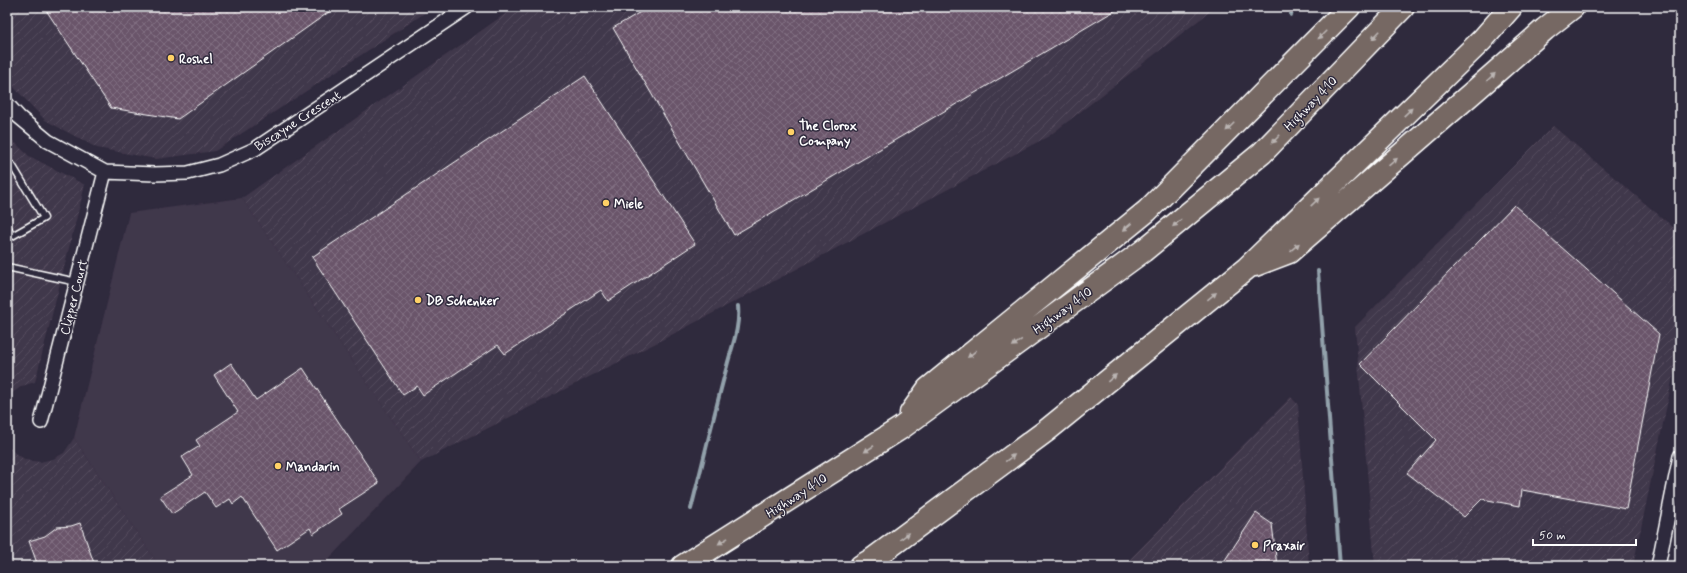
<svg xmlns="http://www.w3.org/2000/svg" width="1687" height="573" font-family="Mynerve,sans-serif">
<defs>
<pattern id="industrial-furrows" width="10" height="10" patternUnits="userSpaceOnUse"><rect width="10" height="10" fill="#41374b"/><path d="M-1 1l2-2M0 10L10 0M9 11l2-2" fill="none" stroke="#544b5d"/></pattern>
<pattern id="building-cross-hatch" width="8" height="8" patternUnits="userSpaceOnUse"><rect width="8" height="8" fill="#6a556b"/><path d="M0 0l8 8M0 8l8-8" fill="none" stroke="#806e81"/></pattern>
</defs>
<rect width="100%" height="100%" fill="#2f2a3d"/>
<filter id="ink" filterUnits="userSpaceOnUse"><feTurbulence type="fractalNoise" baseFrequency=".025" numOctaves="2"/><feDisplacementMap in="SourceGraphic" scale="8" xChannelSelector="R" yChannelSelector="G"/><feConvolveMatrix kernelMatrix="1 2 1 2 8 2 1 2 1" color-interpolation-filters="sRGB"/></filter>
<g filter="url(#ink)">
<path fill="#41374b" d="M242 198 421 462 322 566H159L74 438 129 213Z"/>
<path fill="url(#industrial-furrows)" d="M7 7H434L215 151 156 159 97 148 45 120 7 80Z
M515 7H1216L1049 136 660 341 421 462 242 198Z
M1553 126 1680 233V343L1633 566H1375L1355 327Z
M7 135 29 156 85 185 35 382 22 386 11 394 7 400Z
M1291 397 1298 405 1309 566H1123Z
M74 438 159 566H7V445L15 453 26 460 40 462 53 459 64 453Z"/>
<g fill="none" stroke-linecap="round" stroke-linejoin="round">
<path stroke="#92a1ab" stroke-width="4" d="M1291 15 1292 7
M1318 271 1340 566
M691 509C703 462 714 414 727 366 732 346 740 328 738 306"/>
</g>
<path fill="url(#building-cross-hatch)" stroke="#fff" d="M44 7H336L178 119 111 108Z
M649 7H1121L734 235 613 28Z
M585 76 695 244 608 301 601 290 505 354 498 345 423 395 417 386 403 395 312 257Z
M1514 205 1659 334 1626 509 1522 490 1520 506 1482 499 1464 517 1407 473 1436 440 1360 364Z
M231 363 256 400 303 368 379 483 339 509 342 514 313 534 310 528 277 550 242 497 233 504 230 499 216 508 205 492 172 514 160 496 193 475 182 457 200 446 196 440 238 412 214 375Z
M1256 513 1272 524 1277 566H1221Z
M80 523 95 566H38L29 541 45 536 57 527 71 526Z"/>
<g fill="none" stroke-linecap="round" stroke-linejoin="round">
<g stroke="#fff" stroke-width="9">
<path id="lane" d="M7 168 12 165 44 218 12 236 7 226
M7 267 77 282"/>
</g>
<g stroke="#fff" stroke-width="16">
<path id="street" d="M7 104 19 117 48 141 105 172 154 174 188 173 219 165 255 149 467 7
M41 422 105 172
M1658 566 1680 456"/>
</g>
<g stroke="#fff" stroke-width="25">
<path id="highway" d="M1255 265 1289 252 1479 87 1545 29 1573 7
M911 413 928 389 1147 211 1349 7
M683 566 901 428 1143 251 1262 153 1403 7
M861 566 873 559 1046 431 1247 268 1482 40 1511 7"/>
</g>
<use href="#lane" stroke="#2f2a3d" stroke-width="6"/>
<use href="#street" stroke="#2f2a3d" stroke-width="13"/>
<use href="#highway" stroke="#766864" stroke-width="22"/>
</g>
<defs><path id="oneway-solid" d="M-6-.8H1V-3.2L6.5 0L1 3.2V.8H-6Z"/></defs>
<g fill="#bab4b2">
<use href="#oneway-solid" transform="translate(1322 35) rotate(135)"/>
<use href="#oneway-solid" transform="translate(1376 35) rotate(134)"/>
<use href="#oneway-solid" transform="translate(1491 77) rotate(-42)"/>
<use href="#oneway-solid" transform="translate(1408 112) rotate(-44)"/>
<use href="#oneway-solid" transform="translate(1230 127) rotate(135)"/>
<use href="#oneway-solid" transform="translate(1276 139) rotate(134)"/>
<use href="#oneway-solid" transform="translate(1393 162) rotate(-41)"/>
<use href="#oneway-solid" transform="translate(1315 202) rotate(-44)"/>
<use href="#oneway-solid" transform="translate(1177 223) rotate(140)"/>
<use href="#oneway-solid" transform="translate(1127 227) rotate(141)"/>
<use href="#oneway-solid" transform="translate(1295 247) rotate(-41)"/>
<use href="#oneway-solid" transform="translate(1212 296) rotate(-39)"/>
<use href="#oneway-solid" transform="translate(1017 343) rotate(144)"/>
<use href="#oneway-solid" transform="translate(972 354) rotate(141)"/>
<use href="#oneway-solid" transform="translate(1112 378) rotate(-39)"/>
<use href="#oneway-solid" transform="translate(869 449) rotate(147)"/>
<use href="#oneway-solid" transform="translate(1010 458) rotate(-36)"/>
<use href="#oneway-solid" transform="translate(905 536) rotate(-36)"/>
<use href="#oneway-solid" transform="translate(723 541) rotate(148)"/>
</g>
</g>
<g fill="#ffd166" stroke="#2f2a3d" stroke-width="1.5">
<circle cx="171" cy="58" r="4"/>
<circle cx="791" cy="132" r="4"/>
<circle cx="606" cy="203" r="4"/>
<circle cx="418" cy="300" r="4"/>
<circle cx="278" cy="466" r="4"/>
<circle cx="1255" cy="545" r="4"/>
</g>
<g text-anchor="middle" stroke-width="3" stroke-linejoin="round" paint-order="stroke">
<g font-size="13" font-weight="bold" fill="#fff" stroke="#2f2a3d" text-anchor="start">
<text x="179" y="63">Roshel</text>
<text x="799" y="130">The Clorox<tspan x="799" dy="15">Company</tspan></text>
<text x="614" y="208">Miele</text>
<text x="426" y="305">DB Schenker</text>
<text x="286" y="471">Mandarin</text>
<text x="1263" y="550">Praxair</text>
</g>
<g font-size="13" fill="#fff" stroke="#2f2a3d">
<text transform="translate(1310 103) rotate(-46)" y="5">Highway 410</text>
<text transform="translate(297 120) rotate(-33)" y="5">Biscayne Crescent</text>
<text transform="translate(73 297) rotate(-76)" y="5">Clipper Court</text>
<text transform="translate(1062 310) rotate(-36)" y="5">Highway 410</text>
<text transform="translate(796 495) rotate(-33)" y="5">Highway 410</text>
</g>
</g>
<rect width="1687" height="573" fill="none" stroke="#2f2a3d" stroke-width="24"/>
<rect x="12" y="12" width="1663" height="549" fill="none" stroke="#fff" stroke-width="1.5" filter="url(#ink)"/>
<path d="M1533 539v6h103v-6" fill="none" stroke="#ffffff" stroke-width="2"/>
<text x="1539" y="539" font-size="12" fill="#ffffff" stroke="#2f2a3d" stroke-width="3" paint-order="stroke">50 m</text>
</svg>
